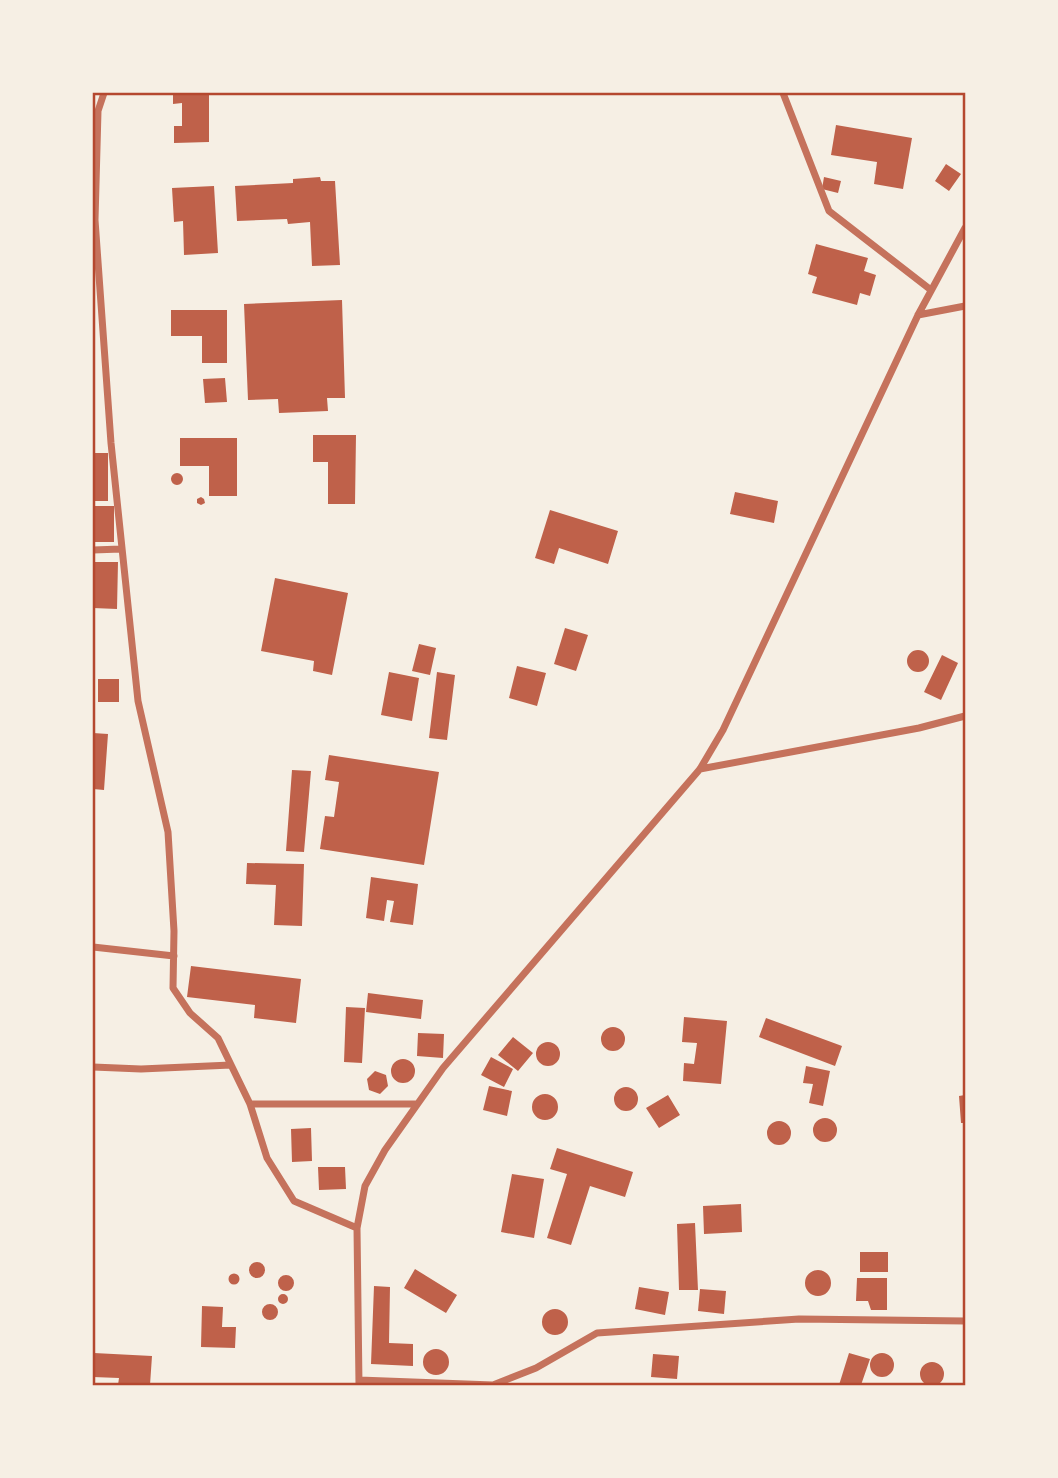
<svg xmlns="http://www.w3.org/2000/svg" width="1058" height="1478" font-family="'Alegreya Sans',sans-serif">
<rect width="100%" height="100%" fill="#f6efe4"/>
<path fill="#bf614a" d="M173 93H209V142L174 143V126H182V103L173 104Z
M836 125 912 138 903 189 874 184 877 162 831 155Z
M946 164 961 174 949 191 935 181Z
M320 177 321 181H335L340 265 312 266 310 222 288 224 287 219 237 221 235 186 293 183V179Z
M824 177 841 181 838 193 822 189Z
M214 186 218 253 184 255 183 221 174 222 172 188Z
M816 244 868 258 864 271 876 275 870 296 860 293 857 305 812 293 817 277 808 274Z
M342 300 345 398H327L328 411 279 413 278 399 248 400 244 304Z
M171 310H227V363H202V336H171Z
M225 378 227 402 205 403 203 379Z
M313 435H356L355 504H328V462H313Z
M180 438H237V496H209V466H180Z
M93 453H108V501H93Z
M171 479a6 6 0 1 1 12 0a6 6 0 1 1-12 0Z
M735 492 778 501 774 523 730 514Z
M201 497 204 499 205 503 201 505 197 503V499Z
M93 506H114V542H93Z
M550 510 618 531 608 564 559 548 554 564 535 558Z
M93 562H118L117 609 93 608Z
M275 578 348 593 332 675 313 671 314 661 261 651Z
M565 628 588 635 576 671 554 664Z
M419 644 436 648 430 675 412 671Z
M907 661a11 11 0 1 1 22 0a11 11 0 1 1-22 0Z
M942 655 958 663 941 700 924 692Z
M517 666 546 673 537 706 509 698Z
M389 672 419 678 412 721 381 715Z
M437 672 455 675 447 740 429 738Z
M98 679H119V702H98Z
M93 733 108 734 104 790 93 789Z
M329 755 439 772 424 865 320 849 325 816 334 817 339 782 325 780Z
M292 770 311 771 304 852 286 851Z
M247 863 304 864 302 926 274 925 276 885 246 884Z
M371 877 418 884 413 925 390 922 394 901 387 900 384 921 366 918Z
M191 966 301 979 296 1023 254 1018 255 1005 187 997Z
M368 993 423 1000 421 1019 366 1012Z
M346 1007 365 1008 362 1063 344 1062Z
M684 1017 727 1021 721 1084 683 1081 684 1063 694 1064 697 1043 682 1042Z
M766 1018 842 1046 835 1066 759 1037Z
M601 1039a12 12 0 1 1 24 0a12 12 0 1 1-24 0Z
M418 1033 444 1034 443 1058 417 1056Z
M513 1037 533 1053 518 1071 498 1055Z
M536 1054a12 12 0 1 1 24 0a12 12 0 1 1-24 0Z
M491 1057 513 1069 504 1087 481 1075Z
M391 1071a12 12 0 1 1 24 0a12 12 0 1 1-24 0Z
M806 1066 830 1071 823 1106 809 1103 813 1084 803 1083Z
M375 1071 386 1075 388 1086 380 1094 369 1090 367 1079Z
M489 1086 512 1091 507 1116 483 1110Z
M614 1099a12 12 0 1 1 24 0a12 12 0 1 1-24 0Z
M532 1107a13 13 0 1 1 26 0a13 13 0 1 1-26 0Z
M668 1095 680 1115 659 1128 646 1108Z
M965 1095V1123H961L959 1096Z
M813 1130a12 12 0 1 1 24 0a12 12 0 1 1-24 0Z
M767 1133a12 12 0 1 1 24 0a12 12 0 1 1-24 0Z
M311 1128 312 1161 292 1162 291 1129Z
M557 1148 633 1172 625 1197 590 1186 571 1245 547 1238 567 1174 550 1169Z
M318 1167H345L346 1189 319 1190Z
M512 1174 544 1179 534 1238 501 1232Z
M741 1204 742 1232 704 1234 703 1206Z
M695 1223 698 1290H679L677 1224Z
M860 1252H888V1272H860Z
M249 1270a8 8 0 1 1 16 0a8 8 0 1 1-16 0Z
M415 1269 457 1295 446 1313 404 1288Z
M805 1283a13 13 0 1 1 26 0a13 13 0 1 1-26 0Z
M228.5 1279a5.5 5.5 0 1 1 11 0a5.5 5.5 0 1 1-11 0Z
M278 1283a8 8 0 1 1 16 0a8 8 0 1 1-16 0Z
M857 1278H887V1310H871L868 1301H856Z
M374 1286 390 1287 389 1343 413 1344V1366L371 1364Z
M639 1287 669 1292 665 1315 635 1309Z
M700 1289 726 1291 724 1314 698 1311Z
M278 1299a5 5 0 1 1 10 0a5 5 0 1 1-10 0Z
M262 1312a8 8 0 1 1 16 0a8 8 0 1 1-16 0Z
M202 1306 223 1307 222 1327H236L235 1348 201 1347Z
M542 1322a13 13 0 1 1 26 0a13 13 0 1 1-26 0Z
M423 1362a13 13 0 1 1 26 0a13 13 0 1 1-26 0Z
M870 1365a12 12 0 1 1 24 0a12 12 0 1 1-24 0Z
M94 1353 152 1356 150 1385H118L119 1378 93 1377Z
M849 1353 870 1359 861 1385H839Z
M653 1354 679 1356 677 1379 651 1377Z
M920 1374a12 12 0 1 1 24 0a12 12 0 1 1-24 0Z"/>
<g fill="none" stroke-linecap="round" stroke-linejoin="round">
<path stroke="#c5725c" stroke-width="7" d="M104 93 98 111 95 220 111 443 138 701 168 832 174 931 173 988 190 1013 218 1038 250 1104 267 1158 294 1201 357 1228
M783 93 829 211 931 290
M918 315 965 306
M93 550 121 549
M700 769 919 728 965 716
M93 947 174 956
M93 1067 141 1069 231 1065
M250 1104H416
M359 1380 493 1385 536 1368 597 1333 799 1319 965 1321
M359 1385 357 1228 365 1186 385 1150 443 1068 700 769 723 730 918 315 965 228"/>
</g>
<rect width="1058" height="1478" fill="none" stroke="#f6efe4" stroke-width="189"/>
<rect x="94" y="94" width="870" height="1290" fill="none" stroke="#b5482f" stroke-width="2.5"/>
</svg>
